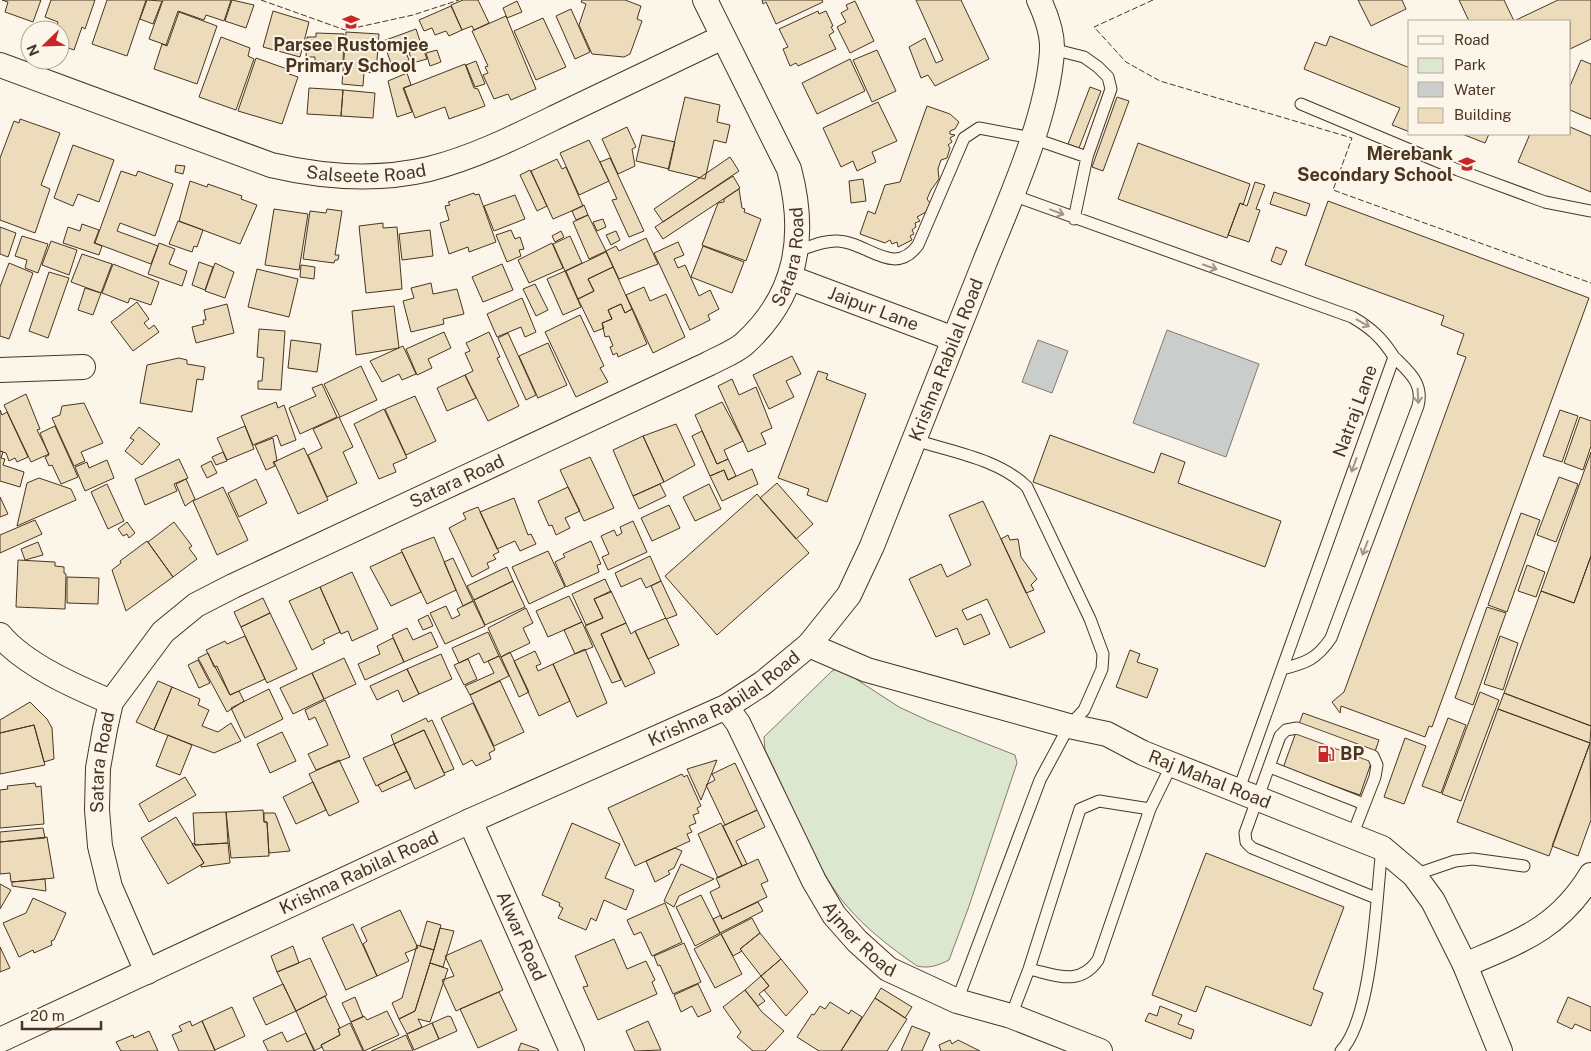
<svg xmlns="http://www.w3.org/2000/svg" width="1591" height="1051" font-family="'Public Sans',sans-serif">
<rect width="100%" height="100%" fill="#fbf6e9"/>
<path fill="#dce7d0" stroke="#887966" d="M839 668 899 707 929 721 1015 755 1017 763 968 909 949 960C939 965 929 969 917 966 890 947 866 929 845 904 813 865 789 797 765 750L764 737 832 671Z"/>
<path fill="#c9cecd" stroke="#887966" d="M1167 330 1259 364 1226 457 1133 423Z
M1038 340 1068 351 1052 393 1022 382Z"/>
<path fill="#ecdcbc" stroke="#4a3520" d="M2 0H41L33 22 5 12 8 2Z
M51 0H95L85 29 82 27 74 50 60 45V30H40L42 22 57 27 58 22 45 17Z
M107 0H146L127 56 92 44Z
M147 0 162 1 153 24 140 19Z
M163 0H231L224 21 206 15 204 20 178 11 166 45 149 39Z
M232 0 254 5 246 28 225 21Z
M463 0H478L489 23 474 30 472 26 462 30 451 5Z
M582 0H625L641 6 637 19 642 21 630 54 624 57 592 54 579 25 586 4 581 2Z
M762 0H822L823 2 776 24 766 2 763 4Z
M916 0H961L989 59 935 86 928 75 921 78 909 47 925 38 936 63 943 60Z
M1358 0H1402L1406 9 1371 26Z
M1459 0H1504L1514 21 1558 0H1591V39L1570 49V21H1469Z
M517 1 522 12 507 18 503 8Z
M855 1 874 41 850 53 837 27 846 22 841 13 848 9 846 5Z
M451 6 462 30 449 36 446 31 435 35 432 28 424 31 419 20Z
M571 9 590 52 575 59 556 16Z
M273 11 309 22 300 57 263 47Z
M818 11 819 14 826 11 833 26 831 27 834 32 829 35 836 49 798 66 796 63 790 66 783 49 788 47 779 29Z
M179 12 217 26 197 84 154 69 162 44 167 46Z
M506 16 536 89 511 100 508 94 494 99 483 75 488 73 485 67 488 66 472 31Z
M543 18 566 67 536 80 514 31Z
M416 29 421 44 405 50 409 60 392 66 383 41Z
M346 32 379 34 376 73 364 72 363 86 342 84Z
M316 33 344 34 343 63 315 61V57H306L307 37H316Z
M1330 36 1410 68V132L1392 125 1400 108 1304 69 1315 42 1326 46Z
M221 37 250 48 248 56 254 59 236 110 199 97Z
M423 48 427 59 416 62 415 59 412 60 409 53Z
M437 50 441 62 430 66 426 53Z
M877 50 896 91 872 102 853 60Z
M256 58 290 70 289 74 298 77 282 124 238 111Z
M850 59 865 91 817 114 802 83Z
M1581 60 1591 64V119L1570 110V86Z
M476 61 485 84 475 87 466 65Z
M465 64 474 88 478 89 485 106 449 119 445 107 415 118 404 88Z
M407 73 411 85 403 88 412 112 397 117 388 81Z
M1090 87 1101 91 1079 148 1068 144Z
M309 88 343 90 341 116 307 114Z
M343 90 375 93 373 118 341 116Z
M685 97 720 105 717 122 730 125 726 143 714 140 705 179 668 170Z
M1117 97 1129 101 1103 171 1092 167Z
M878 102 897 141 872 152 876 162 857 171 853 161 841 167 823 128Z
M927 106 950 114 959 122 955 129 950 131V134L955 135 950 138 952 142 948 145 950 148 947 158 941 160 938 169 939 179 931 190 927 199 930 203 926 212 917 217 920 221 915 223 916 227 912 230 914 234 910 236 912 240 898 247 897 242 892 244 890 240 885 243 860 234 868 211 875 214 885 185 900 182Z
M20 119 60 133 41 185 50 189 35 233 0 220V158L14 121 19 123Z
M627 127 636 147 632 149 635 166 618 174 602 139Z
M1570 127 1591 136V192L1518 162 1530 134H1570Z
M1462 134H1489L1485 143Z
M642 135 675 142 669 169 636 161Z
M589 140 609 181 579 195 560 153Z
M1138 143 1250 184 1243 205 1240 203 1227 238 1118 199Z
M73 145 114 160 99 202 78 194 73 206 54 198Z
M730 157 739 171 663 222 654 209Z
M610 158 644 231 629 237 612 200 617 199 600 162Z
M557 159 562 169 566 167 583 206 553 219 531 171Z
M176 165 185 166 183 174 175 172Z
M530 170 547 206 537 211 520 175Z
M121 171 136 176 138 171 173 184 155 236 120 223 117 231 158 246 151 264 95 243Z
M733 176 740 188 663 239 655 227Z
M863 179 866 201 851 203 849 181Z
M190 181 207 187 208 184 242 196 241 199 257 205 240 244 179 221Z
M1255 182 1265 185 1256 209 1260 210 1249 242 1228 235 1240 203 1247 206Z
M739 189 742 208 745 209 744 212 761 219 746 261 702 245 718 203 724 202V199Z
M1274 192 1310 204 1306 216 1270 204Z
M474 193 475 195 479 194 496 242 469 252 468 247 449 254 440 223 449 220 445 206 450 205 448 202Z
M515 195 525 219 494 231 484 206Z
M1328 201 1589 298 1432 727 1429 726 1425 737 1341 706 1340 713 1332 702 1344 692 1466 357 1457 354 1464 334 1441 325 1444 316 1305 265Z
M584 205 588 215 576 220 572 211Z
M274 209 308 214 299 270 265 265Z
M327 209 342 211 335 255H339L338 260H335L334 263 303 259 310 211 326 213Z
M588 215 606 251 589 259 573 222Z
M603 219 606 227 597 231 593 222Z
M178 221 203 230 197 247 194 246 192 252 169 244Z
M383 223V228L397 227 402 289 366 293 359 226Z
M82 224 99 230 94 243 102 246 99 255 63 243 68 227 80 231Z
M0 227 16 233 8 257 0 254Z
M430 230 433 256 402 260 399 234Z
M511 230 515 239 520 237 524 249 519 250 521 256 507 262 496 235Z
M561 231 564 237 555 242 552 236Z
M616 231 620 240 611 245 606 235Z
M22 236 48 244 38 273 25 268 27 260 15 256Z
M570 236 582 263 565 271 553 244Z
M646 238 658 264 619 279 606 251 616 246 619 251Z
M51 241 77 250 69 275 42 265Z
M678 242 684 255 674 259 678 268 685 265 699 296 710 290 719 309 708 315 710 320 690 330 654 253Z
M159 243 175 249 169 264 187 271 182 286 148 274Z
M552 243 563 268 529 283 518 260Z
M703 246 744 262 732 293 691 277Z
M1276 247 1287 251 1281 265 1271 261Z
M606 252 613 267 588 279 594 291 578 299 566 271Z
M82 254 112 264 101 293 71 282Z
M199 262 213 267 205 290 192 285Z
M9 263 33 273 9 339 0 336V287Z
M215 263 234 272 225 298 205 291Z
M113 264 159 282 151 305 130 298 128 303 102 293Z
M502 264 513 290 483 302 472 277Z
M301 265 315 267 314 279 300 277Z
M613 267 632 309 625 313 621 304 608 310 612 319 602 323 604 328 594 332 578 299 594 291 588 279Z
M257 269 298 279 289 317 248 307Z
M565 271 581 307 563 315 547 279Z
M49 272 69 278 48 338 29 331Z
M431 283 433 294 457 289 464 314 443 319 444 324 411 332 403 301 414 298 411 288Z
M535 284 548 310 536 316 523 289Z
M644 287 650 301 666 294 685 337 653 353 626 295Z
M85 288 101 293 93 315 78 310Z
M522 298 536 332 525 337 521 327 497 337 487 314Z
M137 302 149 319 144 323 149 329 154 325 159 332 133 351 111 322Z
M227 304 234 333 196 343 192 327 204 324 203 320H206L204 310Z
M621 304 625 313 632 309 647 344 618 357 617 353 613 355 610 347 613 346 609 336 605 337 602 323 612 319 608 310Z
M394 306 399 348 356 355 352 311Z
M580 315 604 366 600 368 608 382 576 397 545 332Z
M259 329 285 331 281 390 258 389V381H262L264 358 257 357Z
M444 332 451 348 428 359 432 368 417 375 406 349Z
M489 332 500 357 497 358 519 406 488 421 465 375 473 371 465 353 470 351 466 343Z
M508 333 536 395 526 400 498 338Z
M291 340 321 344 317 372 288 368Z
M548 343 567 385 538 398 519 356Z
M403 346 416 374 402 380 399 374 382 382 370 361Z
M792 356 801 374 786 381 794 397 769 409 753 375Z
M179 358 187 360V364L205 367 203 380 197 379 192 412 140 403 147 365Z
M361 366 377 400 340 417 324 384Z
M818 371 828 374 826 379 866 394 827 502 807 495 809 489 778 478Z
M465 375 476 398 447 411 437 388Z
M732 379 739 395 756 387 772 428 761 433 766 444 748 452 718 386Z
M322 384 337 417 300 434 289 408 316 396 312 388Z
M26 394 40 429 37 430 49 454 31 462 4 405Z
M415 396 436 441 406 455 385 409Z
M276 402 278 408 284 405 296 440 281 446 277 435 253 445 241 416Z
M722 402 743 441 724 450 728 459 717 464 695 415Z
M84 403 103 443 81 452 85 461 74 466 52 418 60 415 62 406Z
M384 409 407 458 393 464 396 472 379 479 354 424Z
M0 410 2 415 7 412 28 457 17 462 15 458 9 461 6 453 0 451Z
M1560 410 1578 416 1562 462 1543 456Z
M339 417 353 447 343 452 357 483 327 497 308 455 322 448 313 429Z
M1580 417 1591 421V446L1583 470 1564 463Z
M676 424 695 465 664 482 643 436Z
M55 426 78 477 61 484 52 465 49 466 45 457 49 455 40 433Z
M245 426 254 449 227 460 217 438Z
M139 427 160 444 142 465 125 451 134 440 130 438Z
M702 431 717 464 728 459 736 476 728 480 724 470 710 476 692 436Z
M1050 435 1154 473 1161 453 1185 462 1178 483 1281 521 1265 567 1033 482Z
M643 436 664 482 633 496 613 450Z
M273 438 277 461 273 462 275 466 266 470 255 445Z
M304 448 328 500 298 514 274 462Z
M0 451 3 452 1 458 5 459 3 465 24 472 20 487 0 481Z
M223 452 227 461 216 465 212 457Z
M1591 452V556L1574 603 1541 591Z
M590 457 614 508 584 521 560 470Z
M179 459 188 478 174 484 177 491 145 505 135 479Z
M107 460 114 478 85 491 75 467 87 462 89 468Z
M211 461 217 473 207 478 201 466Z
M752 469 758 484 722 501 710 476 724 470 728 480Z
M1559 477 1578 484 1556 542 1537 535Z
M39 478 71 489 76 500 17 526 27 483Z
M186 479 195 499 185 506 176 484Z
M256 479 267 503 239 517 228 493Z
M777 483 813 524 796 539 760 498Z
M107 484 124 521 108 529 91 492Z
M660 484 666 496 639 509 633 496Z
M709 484 721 509 695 521 683 497Z
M223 487 248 540 217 555 193 501Z
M568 487 580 511 565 518 570 528 556 535 552 525 549 526 538 501Z
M757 494 809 553 717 635 665 576Z
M0 497 8 514 0 517Z
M514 498 528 535 531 534 536 544 520 551 515 541 497 549 480 512Z
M983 501 1045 632 1010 648 987 599 962 610 967 620 981 614 990 634 964 645 957 628 936 637 909 579 941 564 947 577 971 565 949 515Z
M669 505 680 528 652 541 641 518Z
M478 507 499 552 493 555 496 559 487 563 489 568 472 577 449 528 466 519 463 513Z
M1521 513 1540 520 1507 612 1488 605Z
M35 520 42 534 0 553V535Z
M633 521 647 552 608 570 602 557 609 554 601 536 614 530 617 536 622 533 620 527Z
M127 522 135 533 129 538 127 534 123 536 118 529Z
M174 522 192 546 189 548 197 559 173 577 148 542Z
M1008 535 1010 540 1018 539 1021 557 1037 579 1031 585 1034 590 1026 593 1001 539Z
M434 537 456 590 427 604 401 550Z
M147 541 173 577 126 611 112 570 121 563 120 561Z
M591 541 601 564 597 565 599 572 566 587 555 562 565 557 563 554Z
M38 542 43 555 25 560 21 549Z
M548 551 565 587 529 604 512 567Z
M402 552 421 592 391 606 370 567Z
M650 556 661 581 646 588 641 578 621 587 615 573Z
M1591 556V726L1504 693 1541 591 1574 603Z
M453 558 473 601 463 606 444 562Z
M18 560 55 562V566L64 567V573L66 574 65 609 16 607Z
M1527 565 1545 572 1536 597 1518 591Z
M507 567 513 581 474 600 467 586Z
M352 572 378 629 352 641 348 631 341 634 320 587Z
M67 577 99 578 98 604 67 603Z
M605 579 611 592 594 599 603 618 586 625 572 594Z
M513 581 525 607 485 625 474 600Z
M661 581 677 615 666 619 651 586Z
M320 587 340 632 323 640 325 643 312 650 289 601Z
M611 591 626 623 601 634 621 680 612 683 585 626 603 618 594 599Z
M569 596 582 622 548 637 536 611Z
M263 598 270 613 241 627 234 612Z
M473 601 485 626 445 644 430 613 446 606 452 619 460 615 457 609Z
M1487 607 1506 613 1473 705 1455 698Z
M526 608 533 623 523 628 530 643 501 657 488 628Z
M270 613 297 669 267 683 241 627Z
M428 615 433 626 423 630 418 620Z
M666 618 679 645 648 659 635 631Z
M582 622 593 647 575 654 564 630Z
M626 623 631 634 635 631 655 673 625 687 601 634Z
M407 628 413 640 431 632 438 647 404 662 392 635Z
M488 632 499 656 484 663 479 653 459 663 452 648Z
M245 636 265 679 230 695 206 650 225 641 227 644Z
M1500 636 1518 643 1503 690 1484 684Z
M393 638 404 662 365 680 358 664 380 654 377 646Z
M585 649 607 703 577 717 553 664Z
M1130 650 1140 654 1137 662 1158 669 1147 698 1116 687Z
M535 651 541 664 536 666 538 671 553 664 570 701 539 716 514 661Z
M510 652 529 692 519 697 501 657Z
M208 653 214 667 217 666 230 695 239 691 244 701 227 712 198 658Z
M441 654 452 679 419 694 407 669Z
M499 656 509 676 470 695 465 686 494 673 488 661Z
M344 658 356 684 324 699 312 673Z
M468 659 477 679 464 685 454 665Z
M198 660 210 683 199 688 188 665Z
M407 669 419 694 403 702 398 690 377 700 370 686Z
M312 673 324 699 293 714 280 688Z
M158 681 172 687 154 730 136 722Z
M500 681 524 732 494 746 470 695Z
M172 687 200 699 198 705 209 710 202 726 218 732 231 723 241 741 214 753 154 730Z
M269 689 283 719 245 738 231 708Z
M1480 692 1499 700 1461 801 1442 794Z
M1504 693 1591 726 1590 743 1498 709Z
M325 700 350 757 316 770 308 754 328 745 315 717 309 720 305 710Z
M30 702 47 719 52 728 54 759 44 762 34 725 0 733V720Z
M473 703 495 750 489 753 491 759 476 766 472 760 463 765 441 718Z
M1498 709 1590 743 1549 856 1457 822Z
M1303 713 1379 740 1360 795 1283 768Z
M426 718 428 722 432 720 454 769 444 773 424 730 394 744 391 735Z
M1448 718 1466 725 1441 793 1422 786Z
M34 725 45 765 0 774V733Z
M424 730 445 775 415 789 394 744Z
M282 732 296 761 270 773 257 744Z
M168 735 192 745 180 775 156 766Z
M1405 738 1426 746 1404 804 1384 797Z
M1590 743 1591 820 1578 856 1552 846Z
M394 744 407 771 376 786 363 758Z
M339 760 359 802 329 816 309 774Z
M717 760 701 800 687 769Z
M735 763 757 810 725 825 706 785 715 780 712 774Z
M407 771 411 779 382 792 378 785Z
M682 774 684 777 687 775 701 806 697 808 699 813 693 815 696 823 689 826 692 832 687 834 690 841 635 866 608 808Z
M185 777 196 795 149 822 139 804Z
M313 782 326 810 296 824 283 797Z
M35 783 36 787 41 786 44 824 0 828V790L8 789 7 786Z
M263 810 264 822H267L269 856 231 858 226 812Z
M757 810 765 827 736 841 747 864 742 866 723 826Z
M226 812 228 843 195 845 193 813Z
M264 813H275L290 851 269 853 267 822H264Z
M176 817 204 863 168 884 141 838Z
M572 823 620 844 605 878 634 890 626 910 604 900 596 921 591 918 586 930 558 918 563 908 559 906 560 903 542 895Z
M721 823 742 866 718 878 698 834Z
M43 828 45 838 0 842V832Z
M47 837 54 878 11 882 10 873 0 874V842Z
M194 843 195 845 228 843 230 863 201 867V865L204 863 192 844Z
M675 848 682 851 674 868 668 871 670 874 655 882 646 861Z
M1206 853 1344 907 1313 989 1323 993 1311 1026 1206 986 1196 1012 1152 995Z
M758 859 768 881 761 884 767 897 722 919 710 892 720 887 716 878Z
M681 864 714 879 679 896 674 907 664 901Z
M45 879 46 891 12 886V882Z
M0 884 11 890 0 909Z
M701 895 720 933 695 946 676 907Z
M33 898 66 913 54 940 51 941 52 945 34 953 33 950 19 957 3 923 26 913Z
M758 902 763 911 720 933 713 919 721 915 722 919Z
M665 903 682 942 652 956 641 932 634 935 627 920Z
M400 910 418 948 405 953 409 961 377 976 363 944 367 941 361 928Z
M752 918 760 933 740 949 742 951 733 956 721 934Z
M427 921 441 925 434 950 420 946Z
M353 924 377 976 346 990 322 938Z
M440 928 454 931 443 967 430 963Z
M760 933 781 959 761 976 740 949Z
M721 934 742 974 715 988 694 949Z
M614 939 627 969 646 961 655 980 652 982 657 994 598 1020 583 987 588 986 575 956Z
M481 940 503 990 456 1011 442 980 454 976 445 956Z
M684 943 701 982 673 994 660 965 658 966 654 956Z
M417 945 434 950 415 1011 399 1019 392 1003 402 998Z
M293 946 299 963 277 972 271 956Z
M0 947 10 968 0 972Z
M310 958 327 995 296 1011 277 972Z
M781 959 808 992 786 1016 764 990 769 986 761 976Z
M430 963 448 969 430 1022 418 1019 422 1027 407 1034 399 1019 415 1011Z
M761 976 769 986 759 994 765 1001 758 1006 745 990Z
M283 984 296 1011 266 1025 253 998Z
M698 984 711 1011 698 1017 692 1006 681 1012 674 995Z
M881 988 912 1007 905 1018 875 998Z
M745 990 762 1012 784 1031 765 1051H753L737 1037 741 1032 723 1007Z
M499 992 517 1030 478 1048 460 1009Z
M325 996 340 1028 338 1029 340 1035 321 1045 322 1047 314 1051 296 1011Z
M355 997 363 1017 351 1022 342 1003Z
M1568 997 1591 1007V1031L1575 1024 1572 1029 1557 1022Z
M875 998 907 1019 887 1051H841Z
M830 1002 849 1014 851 1010 862 1017 841 1051H819L797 1037 812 1014 814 1015 820 1006 825 1009Z
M1160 1006 1182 1015 1178 1024 1194 1030 1191 1039 1145 1021 1149 1013 1157 1016Z
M232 1007 245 1036 215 1050 202 1021Z
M387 1011 399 1035 364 1051 351 1022 364 1016 367 1020Z
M448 1016 451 1017 457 1031 439 1039 432 1023Z
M190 1021 192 1026 202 1021 215 1051H179L172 1035 182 1031 179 1026Z
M648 1021 661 1050 635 1051 626 1031Z
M350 1023 363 1051H324L321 1045 340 1035 338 1029Z
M432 1023 439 1039 414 1050 407 1034Z
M912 1026 930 1033 922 1051H901Z
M149 1031 158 1051H121L116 1042 133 1035 134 1038Z
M282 1032 287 1042 306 1033 315 1051H268L263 1041Z
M406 1035 413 1051H371Z
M950 1040 952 1044 958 1040 980 1051H941L939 1045Z
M521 1043 538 1049 539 1051H518Z"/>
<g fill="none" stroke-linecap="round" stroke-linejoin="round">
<g stroke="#4a3520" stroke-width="13">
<path id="lane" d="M1052 49 1084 57 1098 67 1108 77 1111 89 1087 157 1074 219
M1301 104 1458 170 1545 202 1591 211
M1012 195 1352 317C1371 328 1382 338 1394 357L1239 789
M797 251C810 247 824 240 838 241 867 242 894 278 918 245L964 138 979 128 1032 138 1087 157
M915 440C952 452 999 459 1027 487L1090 619 1103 654 1102 669 1084 710 1069 726 1040 780 957 1001
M1282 669C1306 663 1317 659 1331 638L1418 406C1424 383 1408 371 1394 357
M1270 767 1364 804
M1352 836 1375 777 1377 765 1373 756 1297 728 1286 730 1280 736 1245 833 1246 842 1252 848 1376 898
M1414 875 1455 861 1473 859 1524 866
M1029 969C1056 975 1079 987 1098 960L1150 809 1172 764
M1011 1016 1029 969 1080 809 1099 801 1150 809
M1341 1051C1373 1017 1376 898 1382 848"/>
</g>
<g stroke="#4a3520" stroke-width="26">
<g id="street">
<path id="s1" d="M0 65 271 165C322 177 378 181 429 169 476 157 519 135 562 114 616 88 669 63 723 37"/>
<path id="s2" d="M791 278 954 339"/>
<path d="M0 370 83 367"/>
<path d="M0 635C25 665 76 687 111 702"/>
<path id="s3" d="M809 645 867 670 1069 726 1107 734 1143 753 1382 848 1414 875 1433 901 1465 965 1500 1051"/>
<path id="s4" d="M726 707 738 723 814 881 834 915 857 941 888 969 957 1001 1011 1016 1100 1051"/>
<path id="s5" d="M470 821 572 1051"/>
<path d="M1465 965C1520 941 1558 929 1591 875"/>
<path id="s6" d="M147 972 110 887 100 846 97 810 98 768 105 729 111 702 163 632 196 605 233 586 708 364C719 358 735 352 744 344 797 296 807 236 789 169L705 0"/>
<path id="s7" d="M0 1040 470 821 726 707 763 683 809 645 849 595 872 546C910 452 947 358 984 264 1009 202 1048 117 1052 51 1053 33 1046 15 1039 0"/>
</g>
</g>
<use href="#lane" stroke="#fbf6e9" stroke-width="11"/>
<use href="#street" stroke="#fbf6e9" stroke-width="24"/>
<path stroke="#4a3520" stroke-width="1" stroke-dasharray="6 2.5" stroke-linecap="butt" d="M261 0 345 30 413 15 459 0
M1153 0 1094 27 1126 62 1160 81 1352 138 1333 190 1591 283"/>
</g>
<defs><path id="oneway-shaft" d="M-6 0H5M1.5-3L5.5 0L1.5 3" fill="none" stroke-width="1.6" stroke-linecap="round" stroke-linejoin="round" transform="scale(1.25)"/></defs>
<g stroke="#a29684">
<use href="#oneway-shaft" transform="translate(1057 212) rotate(21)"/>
<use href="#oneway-shaft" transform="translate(1210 267) rotate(19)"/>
<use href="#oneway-shaft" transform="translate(1363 323) rotate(29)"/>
<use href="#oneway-shaft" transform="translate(1418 396) rotate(87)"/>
<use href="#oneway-shaft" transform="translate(1354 465) rotate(110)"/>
<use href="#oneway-shaft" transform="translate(1365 548) rotate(111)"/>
</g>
<defs>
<g id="school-bare" transform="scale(1.35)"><path d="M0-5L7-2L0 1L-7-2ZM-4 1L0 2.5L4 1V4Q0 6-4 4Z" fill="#c62828" stroke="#fbf6e9" stroke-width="2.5" paint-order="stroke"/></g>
<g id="fuel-bare" transform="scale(1.35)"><path d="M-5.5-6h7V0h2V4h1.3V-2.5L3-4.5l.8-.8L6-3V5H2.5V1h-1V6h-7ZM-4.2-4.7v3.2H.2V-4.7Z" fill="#c62828" stroke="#fbf6e9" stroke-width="2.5" paint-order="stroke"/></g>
</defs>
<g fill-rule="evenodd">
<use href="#school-bare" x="351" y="22"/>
<use href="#school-bare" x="1467" y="164"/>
<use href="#fuel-bare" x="1326" y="754"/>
</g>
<g text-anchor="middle" stroke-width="4" stroke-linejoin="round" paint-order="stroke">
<g font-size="18" font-weight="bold" fill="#4a3520" stroke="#fbf6e9">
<text x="351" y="51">Parsee Rustomjee<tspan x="351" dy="21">Primary School</tspan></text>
<text x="1453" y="160" text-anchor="end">Merebank<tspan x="1453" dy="21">Secondary School</tspan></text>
<text x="1340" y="760" text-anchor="start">BP</text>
</g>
<g font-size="18" fill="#4a3520" stroke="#fbf6e9">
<text dy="6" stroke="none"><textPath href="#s1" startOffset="385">Salseete Road</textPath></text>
<text dy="6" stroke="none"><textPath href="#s6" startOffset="1119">Satara Road</textPath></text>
<text dy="6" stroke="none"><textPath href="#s2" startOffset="88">Jaipur Lane</textPath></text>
<text dy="6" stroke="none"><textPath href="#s7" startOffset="1221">Krishna Rabilal Road</textPath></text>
<text transform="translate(1355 411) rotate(-70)" y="6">Natraj Lane</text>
<text dy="6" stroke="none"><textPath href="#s6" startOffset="699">Satara Road</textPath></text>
<text dy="6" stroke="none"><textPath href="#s7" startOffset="801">Krishna Rabilal Road</textPath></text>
<text dy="6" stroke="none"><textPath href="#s6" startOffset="219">Satara Road</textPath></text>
<text dy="6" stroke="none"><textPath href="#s3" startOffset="424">Raj Mahal Road</textPath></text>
<text dy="6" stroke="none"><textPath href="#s7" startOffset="396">Krishna Rabilal Road</textPath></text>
<text dy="6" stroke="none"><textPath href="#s4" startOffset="270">Ajmer Road</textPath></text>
<text dy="6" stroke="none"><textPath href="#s5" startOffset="126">Alwar Road</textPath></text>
</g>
</g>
<rect x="1408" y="20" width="162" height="115" fill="#fbf6e9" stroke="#b4a999"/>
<rect x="1418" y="36" width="25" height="8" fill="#fbf6e9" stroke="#b4a999"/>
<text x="1454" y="45" font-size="15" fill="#4a3520">Road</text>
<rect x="1418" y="58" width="25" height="15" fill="#dce7d0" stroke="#b4a999"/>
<text x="1454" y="70" font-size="15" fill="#4a3520">Park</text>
<rect x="1418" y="82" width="25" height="15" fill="#c9cecd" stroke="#b4a999"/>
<text x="1454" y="95" font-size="15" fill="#4a3520">Water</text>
<rect x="1418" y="108" width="25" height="15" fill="#ecdcbc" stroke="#b4a999"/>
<text x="1454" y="120" font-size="15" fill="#4a3520">Building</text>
<g transform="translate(45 45) rotate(247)"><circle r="24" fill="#fbf6e9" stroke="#b4a999"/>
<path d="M0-4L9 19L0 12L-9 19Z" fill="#c62828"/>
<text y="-8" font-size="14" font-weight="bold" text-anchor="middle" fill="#4a3520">N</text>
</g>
<path d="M22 1021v8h79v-8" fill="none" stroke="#4a3520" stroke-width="2.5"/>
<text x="30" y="1021" font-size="15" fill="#4a3520" stroke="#fbf6e9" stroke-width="4" paint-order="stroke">20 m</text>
</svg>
